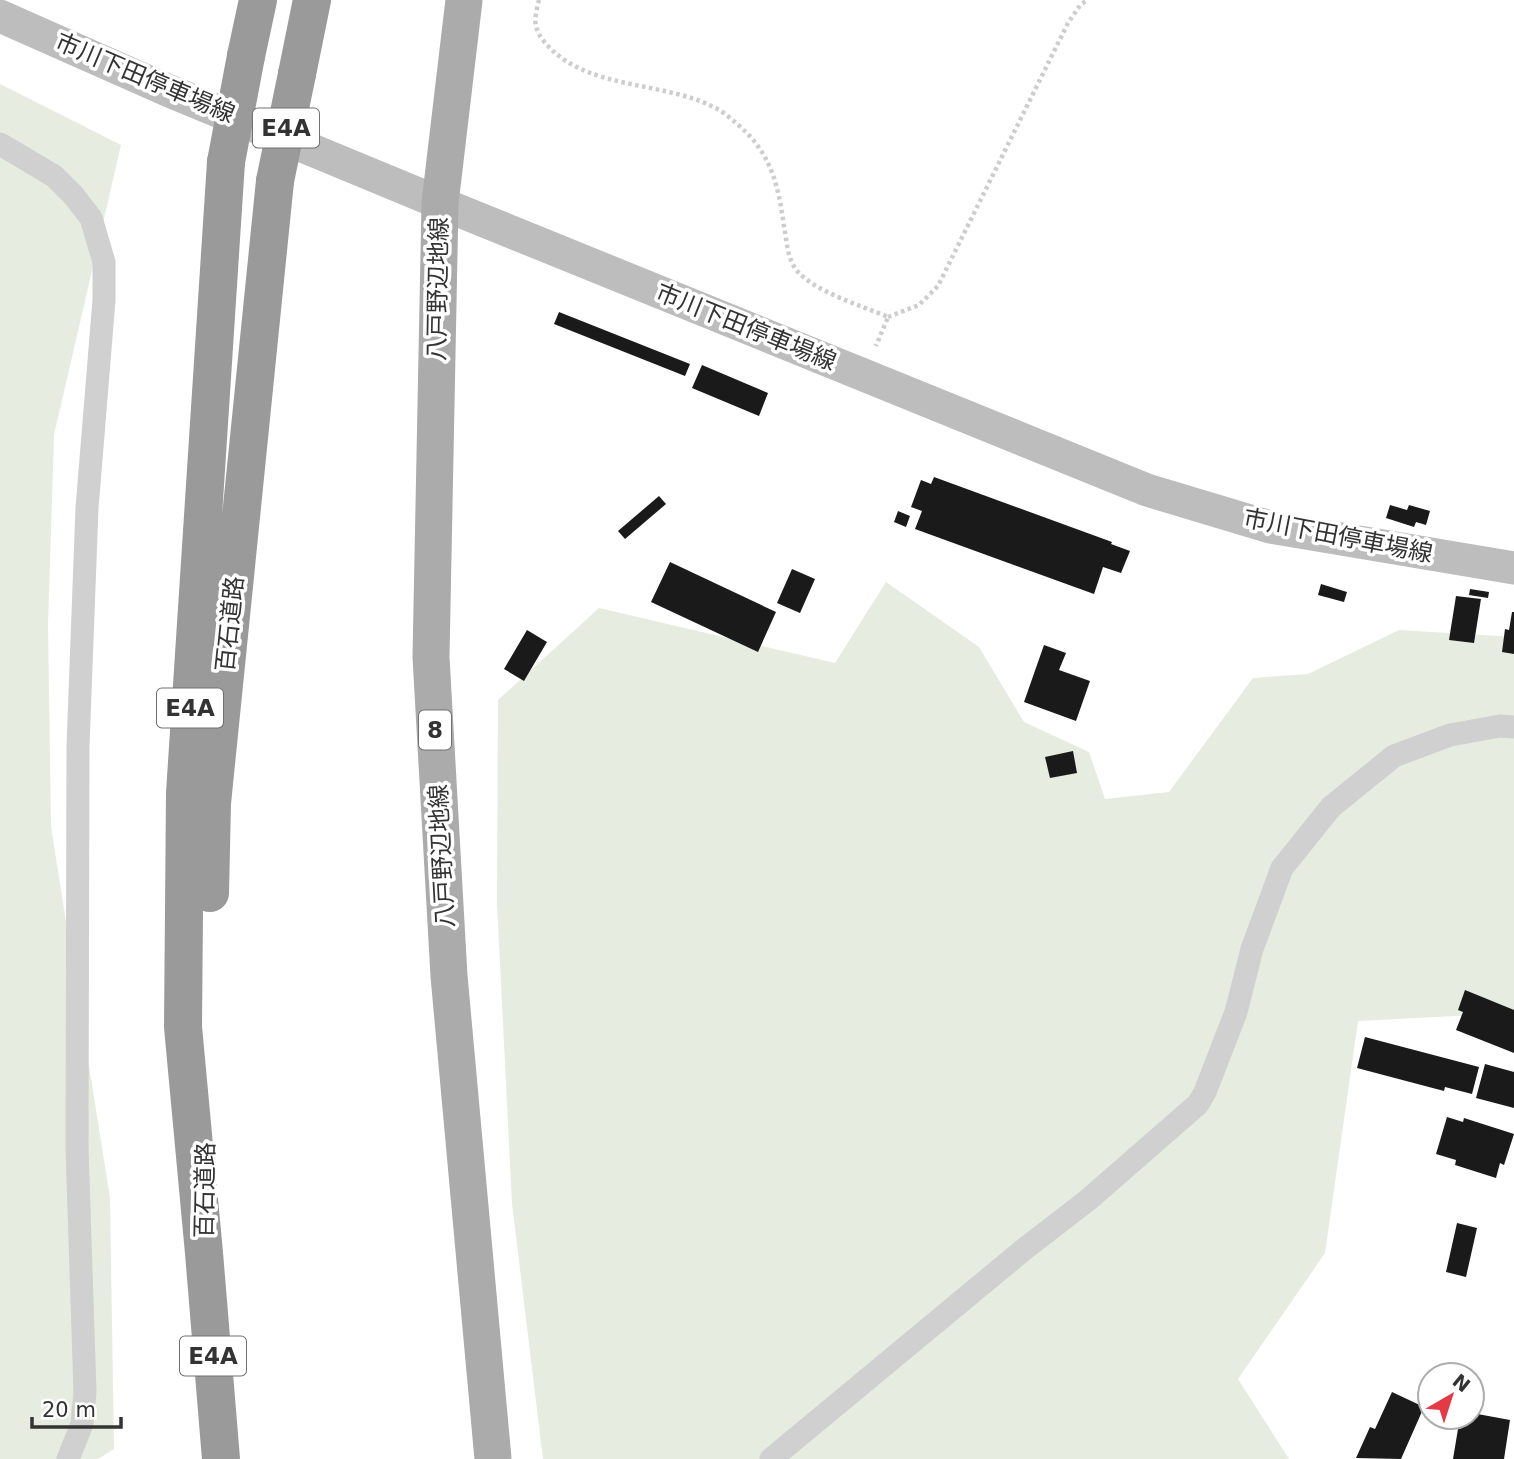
<svg xmlns="http://www.w3.org/2000/svg" width="1514" height="1459" font-family="'DejaVu Sans','Noto Sans JP',sans-serif">
<rect width="100%" height="100%" fill="#fff"/>
<path fill="#e6ecdf" d="M0 84 121 145 54 435 48 625 51 827 110 1198 114 1449 98 1459H0Z
M886 582 979 647 1024 722 1089 752 1105 799 1169 792 1253 678 1308 674 1399 630 1514 637V1013L1358 1021 1325 1253 1238 1379 1289 1459H543L512 1203 497 903 498 700 599 608 835 663Z"/>
<path fill="#1a1a1a" d="M559 312 690 364 685 376 554 324Z
M702 365 768 393 759 416 692 388Z
M934 477 1112 542 1111 544 1130 551 1121 573 1103 567 1094 594 915 529 922 511 911 507 921 480 931 484Z
M659 496 666 504 625 539 618 531Z
M1390 505 1407 510 1409 505 1430 511 1426 525 1416 522 1414 527 1386 518Z
M898 511 910 516 906 527 894 522Z
M670 562 776 612 758 652 651 602Z
M792 569 815 579 800 613 777 603Z
M1321 584 1347 592 1344 602 1318 595Z
M1470 589 1489 592 1488 598 1469 595Z
M1456 596 1481 599 1474 643 1449 640Z
M1512 612H1514V654L1502 652 1505 629 1509 630Z
M527 630 547 642 524 681 504 669Z
M1044 645 1066 653 1059 670 1090 681 1076 721 1024 702Z
M1073 751 1077 773 1050 778 1045 757Z
M1465 990 1514 1010V1053L1456 1030 1463 1012 1458 1010Z
M1365 1037 1479 1067 1472 1094 1445 1087 1444 1091 1357 1068Z
M1485 1064 1514 1072V1108L1476 1098Z
M1447 1117 1463 1122 1464 1118 1514 1134 1504 1165 1500 1163 1496 1178 1455 1165 1456 1160 1436 1154Z
M1457 1223 1477 1228 1466 1277 1446 1272Z
M1392 1392 1424 1407 1401 1459 1356 1458 1370 1427 1375 1429Z
M1472 1413 1510 1420 1504 1459H1453L1460 1417H1472Z"/>
<g fill="none" stroke-linecap="round" stroke-linejoin="round">
<path stroke="#cdcdcd" stroke-width="4.5" stroke-dasharray="3.5 3.5" stroke-linecap="butt" d="M539 0C537 8 534 19 536 26 538 35 544 42 550 48 592 91 670 81 719 110 725 113 731 119 736 123 771 152 778 184 784 226 787 241 787 260 798 272 818 293 860 305 888 317L876 346
M888 317 919 305 938 286 1068 23 1081 4 1088 0"/>
<path stroke="#d0d0d0" stroke-width="23" d="M0 144 54 176 74 196 91 218 104 262V300L87 508 78 746 77 1148 85 1392 82 1424 68 1459
M771 1459 1022 1251 1088 1200 1198 1104 1205 1092 1236 1012 1252 949 1282 868 1331 807 1394 756 1450 735 1500 726 1514 727"/>
<path stroke="#bdbdbd" stroke-width="33" d="M0 16 167 90 440 203 1147 490 1270 527 1514 568"/>
<path stroke="#ababab" stroke-width="37" d="M464 0 440 203 431 657 449 976 493 1459"/>
<path stroke="#9a9a9a" stroke-width="38" d="M246 56 258 0
M297 74 312 0
M210 893 212 803 275 181
M221 1459 204 1253 183 1027 185 793 226 162"/>
<path stroke="#9a9a9a" stroke-width="38" d="M226 162 246 56
M275 181 297 74"/>
</g>
<g text-anchor="middle" stroke-width="7" stroke-linejoin="round" paint-order="stroke">
<g fill="#fff" stroke="#707070" stroke-width="2">
<rect x="253" y="108.5" width="66" height="39" rx="5"/>
<rect x="157" y="688.5" width="66" height="39" rx="5"/>
<rect x="419" y="710.5" width="32" height="39" rx="5"/>
<rect x="180" y="1336.5" width="66" height="39" rx="5"/>
</g>
<g font-size="23" font-weight="bold" fill="#333">
<text x="286" y="136">E4A</text>
<text x="190" y="716">E4A</text>
<text x="435" y="738">8</text>
<text x="213" y="1364">E4A</text>
</g>
<g font-size="24" fill="#333" stroke="#fff">
<text transform="translate(145 78) rotate(23)" y="8">市川下田停車場線</text>
<text transform="translate(438 289) rotate(-89)" y="8">八戸野辺地線</text>
<text transform="translate(746 327) rotate(22)" y="8">市川下田停車場線</text>
<text transform="translate(1338 536) rotate(11)" y="8">市川下田停車場線</text>
<text transform="translate(230 624) rotate(-84)" y="8">百石道路</text>
<text transform="translate(442 856) rotate(-93)" y="8">八戸野辺地線</text>
<text transform="translate(205 1190) rotate(-89)" y="8">百石道路</text>
</g>
</g>
<g transform="translate(1451 1396) rotate(39)"><circle r="33" fill="#ffffff" stroke="#adadad" stroke-width="2"/>
<path d="M0-5L12 26L0 18L-12 26Z" fill="#e63946"/>
<text y="-10" font-size="19" font-weight="bold" text-anchor="middle" fill="#333333">N</text>
</g>
<path d="M32 1417v10h89v-10" fill="none" stroke="#333333" stroke-width="3.5"/>
<text x="42" y="1417" font-size="21" fill="#333333" stroke="#ffffff" stroke-width="5" paint-order="stroke">20 m</text>
</svg>
